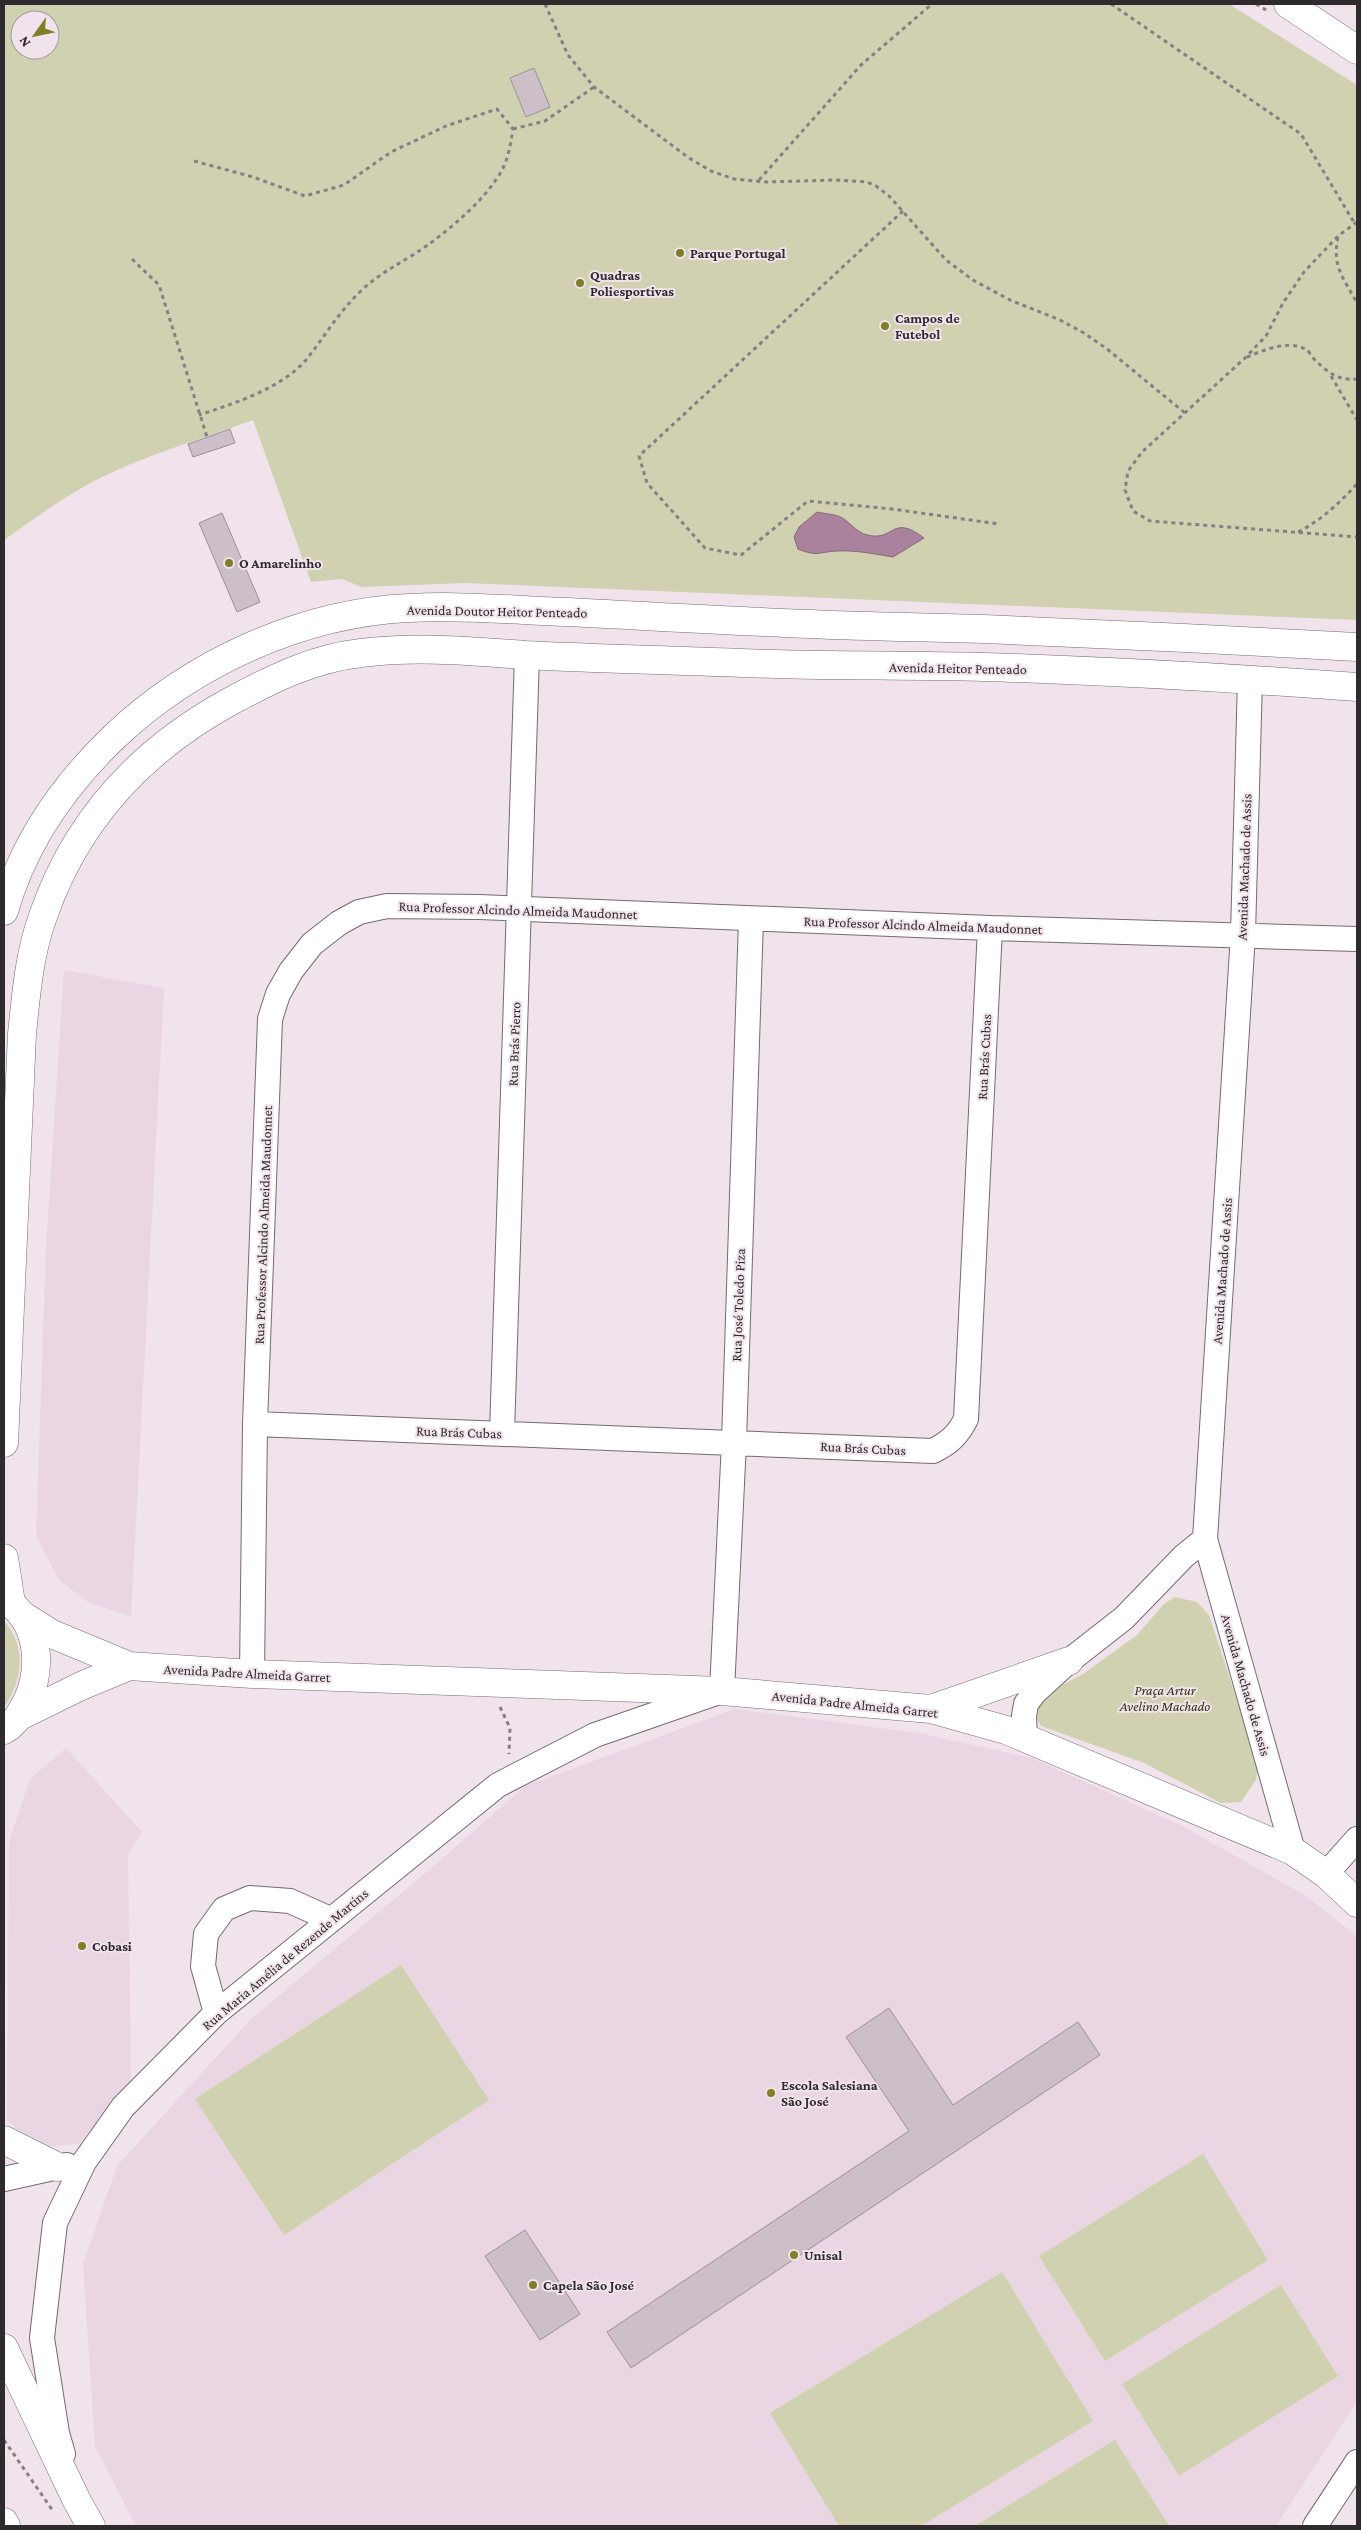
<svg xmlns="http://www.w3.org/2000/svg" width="1361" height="2530" font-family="'Crimson Pro',serif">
<rect width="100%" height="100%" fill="#f0e3eb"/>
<path fill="#e9d6e2" d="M64 970 164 988 131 1617 88 1602 59 1580 36 1536 46 1247Z
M735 1709 919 1733 1032 1758 1180 1825 1305 1895 1357 1936V2402L1276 2526H136L95 2446 83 2264 117 2166 251 2019 429 1870 525 1786Z
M66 1748 142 1832 128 1855 131 2081 79 2144 37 2147 7 2120 9 1841 30 1779Z"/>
<path fill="#d0d1b0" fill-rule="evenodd" d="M4 4H1229L1357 85V620L465 583 362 587 342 579 311 582 253 420C201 439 146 455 96 480 64 497 33 519 4 540ZM20 20H50V50H20Z
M1175 1597 1197 1602 1209 1615 1258 1764 1256 1780 1241 1802 1221 1803 1144 1763 1041 1726 1036 1717V1705L1041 1696 1083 1674 1137 1635 1164 1604Z
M4 1621C27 1646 23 1681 4 1707Z
M401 1965 489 2100 284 2235 195 2099Z
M1203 2154 1268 2260 1105 2361 1039 2256Z
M1002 2272 1093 2421 921 2526H839L770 2413Z
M1281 2285 1338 2376 1179 2476 1122 2384Z
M1115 2440 1169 2526H975Z"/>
<path fill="#aa829d" stroke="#85687b" d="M817 512C826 514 837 514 844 519 852 525 857 532 867 535 895 542 891 513 924 538L893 557C874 554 856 550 837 551 818 552 818 557 798 549L794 537 799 527Z"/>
<path fill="#ccbfc7" stroke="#9c8f97" d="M534 68 550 107 526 117 510 78Z
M230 429 235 443 193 457 188 444Z
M222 513 260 602 237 612 199 523Z
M889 2008 953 2105 1078 2022 1100 2055 631 2368 607 2332 909 2131 846 2037Z
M525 2230 580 2314 540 2340 485 2256Z"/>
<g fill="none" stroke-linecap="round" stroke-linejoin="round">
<g stroke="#766a72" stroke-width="26">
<path id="minor" d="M1250 679 1243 934 1205 1539 1293 1851
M255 1424 933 1451C949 1443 958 1435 966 1419L990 928
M502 1434 527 655
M252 1674 255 1424 270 1019 278 994 291 971 312 944 339 923 359 912 387 906 479 907 990 928 1357 939
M1025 1738 1024 1716 1026 1704 1034 1693 1069 1661 1124 1618 1184 1556 1205 1539
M1326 1874 1357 1839
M216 2013 203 1966 206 1934 224 1909 250 1898 290 1901 330 1919
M4 2179 67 2165
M63 2454 57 2433 42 2338 55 2223 84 2162 123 2107 216 2013 498 1785 595 1735 722 1691 734 1442 751 919
M1315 2526 1357 2462"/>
</g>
<g stroke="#766a72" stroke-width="29">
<path id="tertiary" d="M22 1615 52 1634 129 1666
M931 1709 1069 1661
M18 1717 81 1686 129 1666 252 1674 722 1691 931 1709 1006 1730 1293 1851 1326 1874 1357 1903"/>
</g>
<g stroke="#766a72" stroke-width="29">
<path id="primary" d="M1288 4 1357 50
M4 911C23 844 64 785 114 737 192 663 301 613 409 608 461 605 514 610 566 612 648 616 730 621 812 624 869 627 927 627 984 629 1108 634 1233 640 1357 647
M4 1443 22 1034C26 995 29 956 42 919 75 821 141 750 231 701 272 679 314 658 361 653 416 646 470 651 525 655 607 659 691 661 774 664 844 666 914 665 984 667 1108 671 1233 678 1357 687
M4 1558 11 1603
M4 1599C42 1622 44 1676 22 1710 18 1718 12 1726 4 1730
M4 2140 58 2167
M4 2348 77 2501 91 2526
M4 2522 6 2526"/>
</g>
<path stroke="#877f84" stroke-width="3" stroke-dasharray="4 4" stroke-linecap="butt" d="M545 4 568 55 594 87 689 158 711 171 734 179 766 182 835 180 867 182 876 186 889 196 946 260 973 280 1010 300 1060 320 1084 333 1107 349 1185 413
M1111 4 1301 134 1355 224
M1256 4 1266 10
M513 129 545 121 594 87
M194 161 253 177 305 196 344 185 391 152 446 126 497 109 513 129C511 142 509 154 504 166 489 198 445 234 416 253 397 265 379 274 363 289 340 310 325 336 306 360 282 388 233 404 199 415
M759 180 861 65 932 4
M903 211 639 456 647 483 705 548 741 555 808 501 892 509 999 524
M1357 222 1338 236 1304 272 1283 303 1266 336 1245 358 1142 452 1128 471 1125 490 1133 511 1150 521 1357 537
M1338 237C1332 267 1343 277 1357 303
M132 259 159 285 207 437
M1247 357C1264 350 1288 339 1307 350 1309 352 1312 356 1314 359 1327 372 1338 381 1357 379
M1331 376 1357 420
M1298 532C1322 520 1339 503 1357 484
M500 1707 510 1728 509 1754
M4 2440 53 2511"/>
<use href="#minor" stroke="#fff" stroke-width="24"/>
<use href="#tertiary" stroke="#fff" stroke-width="28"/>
<use href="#primary" stroke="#fff" stroke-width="28"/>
</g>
<g fill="#807e27" stroke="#f0e3eb" stroke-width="2">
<circle cx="680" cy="253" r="5"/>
<circle cx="580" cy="283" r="5"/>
<circle cx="885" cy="326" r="5"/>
<circle cx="229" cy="563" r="5"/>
<circle cx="82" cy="1946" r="5"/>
<circle cx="771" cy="2093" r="5"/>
<circle cx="794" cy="2255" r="5"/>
<circle cx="533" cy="2285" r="5"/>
</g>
<g text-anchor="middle" stroke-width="4" stroke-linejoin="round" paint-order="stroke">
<g font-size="14" font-weight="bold" fill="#2f2a2d" stroke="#f0e3eb" text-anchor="start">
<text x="690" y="258">Parque Portugal</text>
<text x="590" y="280">Quadras<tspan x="590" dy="16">Poliesportivas</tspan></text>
<text x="895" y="323">Campos de<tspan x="895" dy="16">Futebol</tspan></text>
<text x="239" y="568">O Amarelinho</text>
<text x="92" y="1951">Cobasi</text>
<text x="781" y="2090">Escola Salesiana<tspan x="781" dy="16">São José</tspan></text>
<text x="804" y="2260">Unisal</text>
<text x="543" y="2290">Capela São José</text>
</g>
<g font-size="14" fill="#2f2a2d" stroke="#f0e3eb">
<text transform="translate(497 611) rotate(1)" y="5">Avenida Doutor Heitor Penteado</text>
<text transform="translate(958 668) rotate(1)" y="5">Avenida Heitor Penteado</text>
<text transform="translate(1244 867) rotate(-88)" y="5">Avenida Machado de Assis</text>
<text transform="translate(518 910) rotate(2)" y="5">Rua Professor Alcindo Almeida Maudonnet</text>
<text transform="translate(923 925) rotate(2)" y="5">Rua Professor Alcindo Almeida Maudonnet</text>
<text transform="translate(514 1044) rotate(-88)" y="5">Rua Brás Pierro</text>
<text transform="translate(984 1057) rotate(-87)" y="5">Rua Brás Cubas</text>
<text transform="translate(263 1225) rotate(-88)" y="5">Rua Professor Alcindo Almeida Maudonnet</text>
<text transform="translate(1222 1271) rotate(-86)" y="5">Avenida Machado de Assis</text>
<text transform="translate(738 1305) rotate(-88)" y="5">Rua José Toledo Piza</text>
<text transform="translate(459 1432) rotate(2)" y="5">Rua Brás Cubas</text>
<text transform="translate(863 1448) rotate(3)" y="5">Rua Brás Cubas</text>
<text transform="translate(247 1673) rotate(3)" y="5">Avenida Padre Almeida Garret</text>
<text transform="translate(1246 1685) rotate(74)" y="5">Avenida Machado de Assis</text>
<text transform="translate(855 1704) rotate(6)" y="5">Avenida Padre Almeida Garret</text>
<text transform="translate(285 1959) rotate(-40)" y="5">Rua Maria Amélia de Rezende Martins</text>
</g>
<g font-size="14" font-style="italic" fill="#31300b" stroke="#f0e3eb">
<text x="1165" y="1695">Praça Artur<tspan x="1165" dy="16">Avelino Machado</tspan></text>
</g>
</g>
<rect width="1361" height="2530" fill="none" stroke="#2f2a2d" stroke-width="10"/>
<g transform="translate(35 35) rotate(237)"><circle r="24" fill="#f0e3eb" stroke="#a3999f"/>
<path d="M0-4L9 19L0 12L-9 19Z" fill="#807e27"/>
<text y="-8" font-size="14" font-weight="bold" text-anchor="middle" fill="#2f2a2d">N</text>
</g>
</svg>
